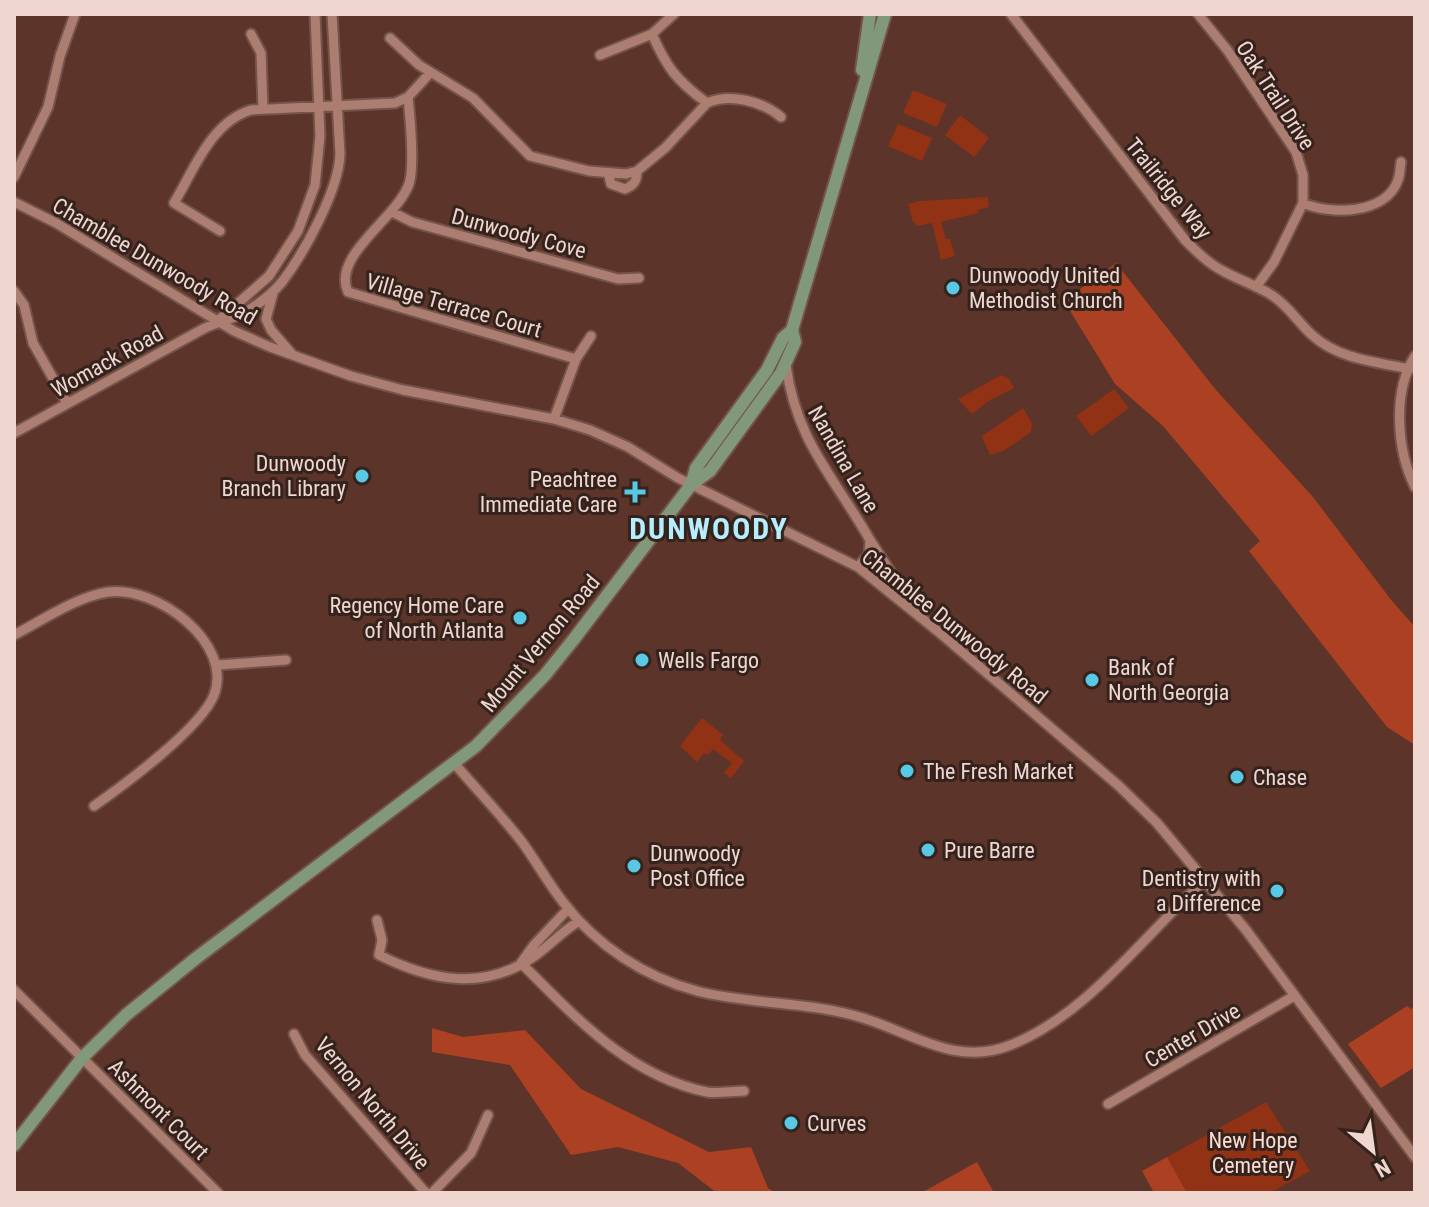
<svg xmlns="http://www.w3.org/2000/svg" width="1429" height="1207" font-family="'Roboto Condensed',sans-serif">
<rect width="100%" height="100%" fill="#5c3429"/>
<path fill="#913215" d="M913 90 947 104 937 127 903 113Z
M960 115 989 138 974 157 945 135Z
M898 124 932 138 922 161 888 146Z
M988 197 989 207 978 210V213L941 222 946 239H950L955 256 941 260 932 223 918 226 913 222 908 204 920 201Z
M1001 375 1009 379 1014 388 987 402 972 414 958 399Z
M1114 389 1129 408 1091 436 1076 416Z
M1023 408 1032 423 1031 432 1005 450 990 455 982 436Z
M702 718 723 735 720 740 744 761 731 778 724 773 732 763 713 749 708 755 704 753 697 762 680 746Z
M1266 1102 1310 1171 1270 1193H1187L1167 1157Z"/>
<path fill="#ab4122" d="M1116 263 1216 390 1313 497 1392 601 1415 627V745L1387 727 1249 551 1260 541 1163 426 1115 384 1064 301Z
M1407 1006 1411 1009 1415 1006V1067L1381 1088 1348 1044Z
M432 1028 463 1037 525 1030 581 1089 709 1152 751 1147 768 1188 776 1193H717L678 1163 618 1147 571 1155 510 1065 432 1052Z
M1167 1157 1187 1193H1150L1153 1191 1142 1171Z
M977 1162 994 1193H921Z"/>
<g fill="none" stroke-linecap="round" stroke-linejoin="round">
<g stroke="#745349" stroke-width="13">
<path id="minor" d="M1011 14 1185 240C1197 252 1209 264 1223 271 1239 280 1258 286 1273 296 1289 307 1298 322 1312 335 1338 359 1376 362 1410 369
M1198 14 1228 51 1296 152 1303 175V203L1274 262 1256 287
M251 34 261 53 263 109
M652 34C667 68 676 80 707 103
M390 38 419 65 473 98 530 156 589 171 626 174 637 171 665 148 707 103C730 93 762 101 781 117
M600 55 652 34 674 14
M408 97C410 117 415 166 409 184 397 218 331 256 348 292L576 359
M608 173 611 184 625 189C634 185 637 181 637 171
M14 177 48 107 60 56 75 14
M14 202 56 223 234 331 270 347 351 376 403 390 554 419 590 430 628 447 678 478 858 567 940 633 1119 786 1157 823 1246 930 1415 1157
M1303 203C1330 215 1386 215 1398 180 1400 175 1400 168 1401 162
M392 212 412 222 618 279 639 278
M220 231 174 203C194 170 211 122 251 110L395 103 408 97 430 73
M14 291 24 305 33 343 67 403
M273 293 266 319 271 330 291 353
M220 319 269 276 298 231 315 185 320 136 315 14
M1415 356C1392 392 1397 451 1415 487
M786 365C796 441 834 477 870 540L869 554 858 567
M554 419 576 359 591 336
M14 433 203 329C216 322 231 320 243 313 256 306 272 294 282 282 304 253 339 190 340 154L332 14
M870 540 912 605
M14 635C43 620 76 597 108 592 156 585 234 643 214 695 201 728 124 785 94 806
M217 665 286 660
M455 764C477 790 501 815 522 842 536 861 548 883 563 902 596 945 644 977 697 991 751 1005 809 1001 863 1018 912 1033 955 1066 1008 1046 1086 1017 1145 934 1205 880
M377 920 382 940 379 955C431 981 485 992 536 955 551 944 563 931 579 921
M521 963C575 1017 629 1076 707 1092 718 1094 732 1091 744 1091
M521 963 534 945 568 909
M14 990 218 1193
M294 1034 305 1055 426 1193
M1108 1104 1294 996
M432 1193 471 1153 488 1115"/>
</g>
<g stroke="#745349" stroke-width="16">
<path id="major" d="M862 70 870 14
M691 485 710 471 781 373 795 342 792 330
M14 1145 82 1058 126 1015 195 959 476 746 545 675 574 639 691 485 696 468 767 370 783 338 792 330 885 14"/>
</g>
<use href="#minor" stroke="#ac7e71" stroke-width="9"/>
<use href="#major" stroke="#81987a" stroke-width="12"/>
</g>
<g fill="#58c8e4" stroke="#34221c" stroke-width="3">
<circle cx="953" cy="288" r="8"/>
<circle cx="362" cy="476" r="8"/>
<path d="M631 480h8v8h8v8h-8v8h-8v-8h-8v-8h8z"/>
<circle cx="520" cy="618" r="8"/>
<circle cx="642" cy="660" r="8"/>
<circle cx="1092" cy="680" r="8"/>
<circle cx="907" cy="771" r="8"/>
<circle cx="1237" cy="777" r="8"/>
<circle cx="928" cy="850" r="8"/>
<circle cx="634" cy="866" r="8"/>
<circle cx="1277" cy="891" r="8"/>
<circle cx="791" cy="1123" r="8"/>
</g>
<g text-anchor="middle" stroke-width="6" stroke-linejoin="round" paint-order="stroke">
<g font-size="22" fill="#efd6ce" stroke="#34221c">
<text transform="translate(1276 95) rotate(57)" y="8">Oak Trail Drive</text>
<text transform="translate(1169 188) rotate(51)" y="8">Trailridge Way</text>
<text transform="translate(519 233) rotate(15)" y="8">Dunwoody Cove</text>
<text transform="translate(155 261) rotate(30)" y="8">Chamblee Dunwoody Road</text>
<text transform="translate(454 305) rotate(16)" y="8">Village Terrace Court</text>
<text transform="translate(107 361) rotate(-29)" y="8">Womack Road</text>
<text transform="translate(844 459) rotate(60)" y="8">Nandina Lane</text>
<text transform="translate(955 626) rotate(39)" y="8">Chamblee Dunwoody Road</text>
<text transform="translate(540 643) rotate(-50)" y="8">Mount Vernon Road</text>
<text transform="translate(1192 1035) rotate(-30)" y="8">Center Drive</text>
<text transform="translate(373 1103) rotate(50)" y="8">Vernon North Drive</text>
<text transform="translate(159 1109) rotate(45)" y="8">Ashmont Court</text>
</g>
<g font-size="22" fill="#efd6ce" stroke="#34221c" text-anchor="start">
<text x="969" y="283">Dunwoody United<tspan x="969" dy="25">Methodist Church</tspan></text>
<text x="346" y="471" text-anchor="end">Dunwoody<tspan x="346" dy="25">Branch Library</tspan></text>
<text x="617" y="487" text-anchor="end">Peachtree<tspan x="617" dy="25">Immediate Care</tspan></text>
<text x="504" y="613" text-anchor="end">Regency Home Care<tspan x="504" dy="25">of North Atlanta</tspan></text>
<text x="658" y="668">Wells Fargo</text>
<text x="1108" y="675">Bank of<tspan x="1108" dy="25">North Georgia</tspan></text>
<text x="923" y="779">The Fresh Market</text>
<text x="1253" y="785">Chase</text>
<text x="944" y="858">Pure Barre</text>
<text x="650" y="861">Dunwoody<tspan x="650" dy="25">Post Office</tspan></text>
<text x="1261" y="886" text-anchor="end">Dentistry with<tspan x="1261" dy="25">a Difference</tspan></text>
<text x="807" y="1131">Curves</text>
</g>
<g font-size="22" fill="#fadcd3" stroke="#34221c">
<text x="1253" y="1148">New Hope<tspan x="1253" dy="25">Cemetery</tspan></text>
</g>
<g font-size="30" font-weight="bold" letter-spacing="2" fill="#b7eefe" stroke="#34221c">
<text x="709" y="539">DUNWOODY</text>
</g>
</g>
<rect width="1429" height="1207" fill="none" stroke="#efd6ce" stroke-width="32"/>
<g transform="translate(1373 1151) rotate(151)" stroke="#34221c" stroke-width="6" paint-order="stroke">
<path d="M0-6L14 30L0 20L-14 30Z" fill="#efd6ce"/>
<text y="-12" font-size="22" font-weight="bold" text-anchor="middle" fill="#efd6ce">N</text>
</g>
</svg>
